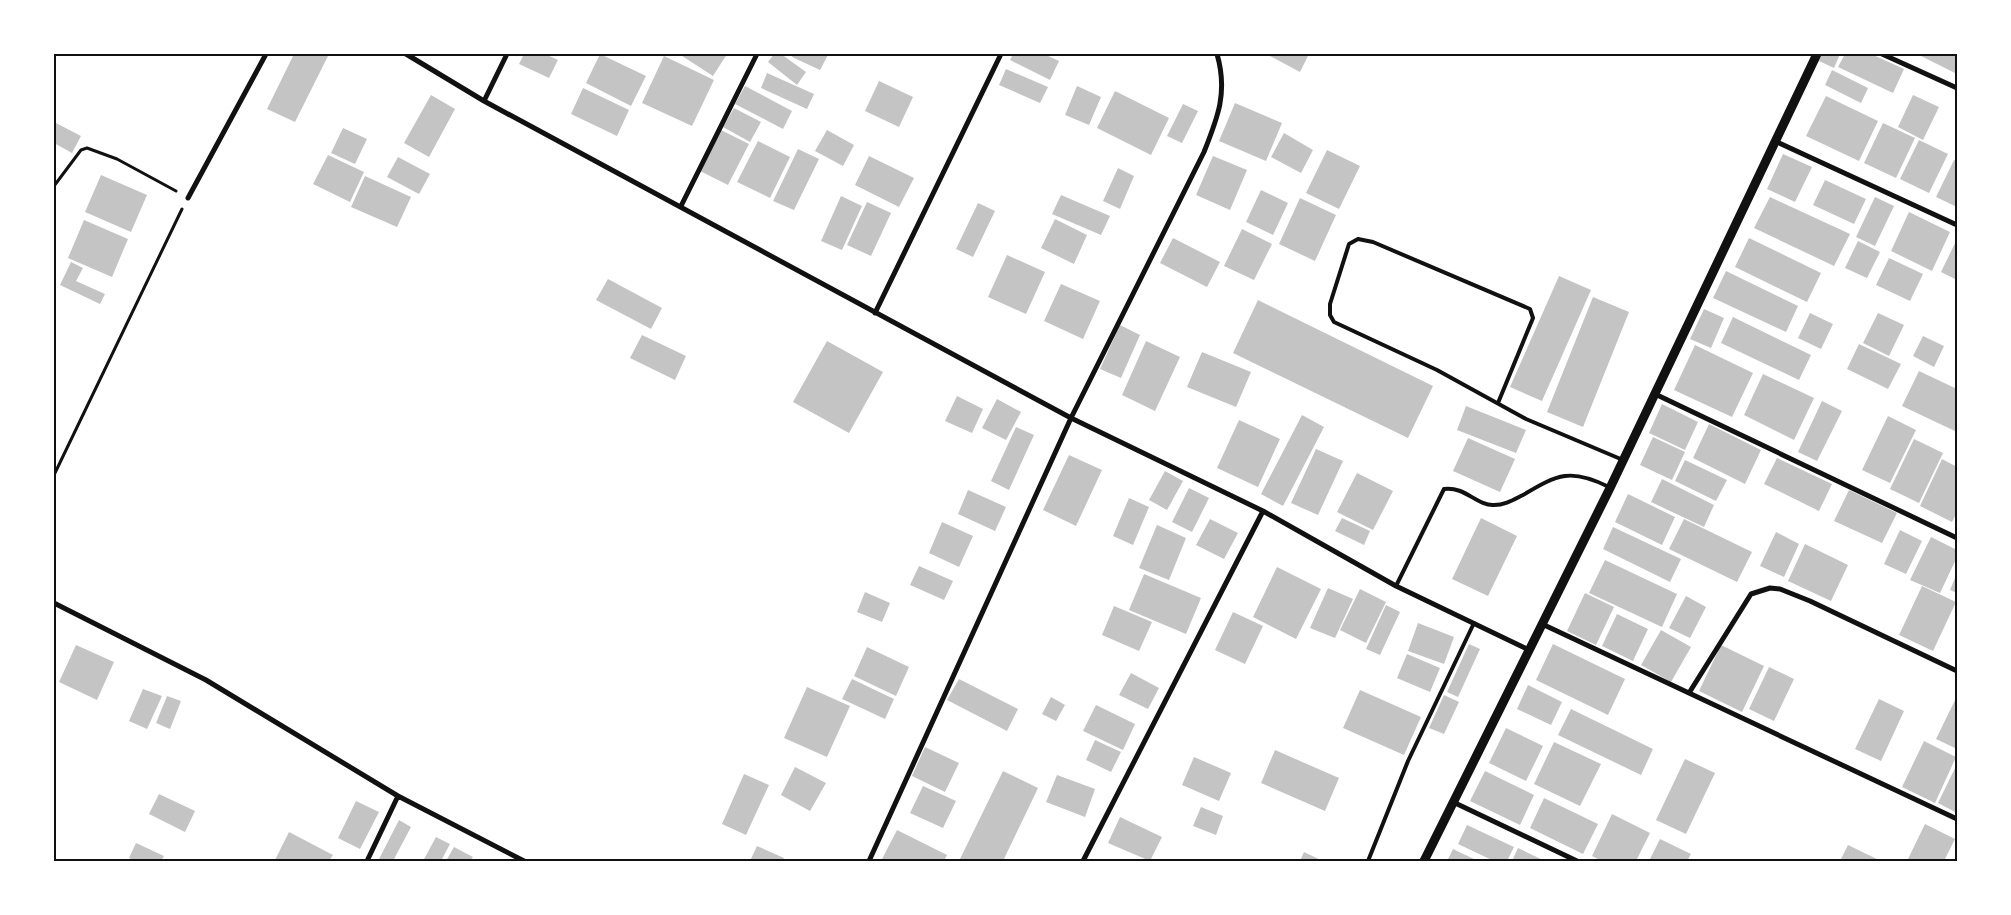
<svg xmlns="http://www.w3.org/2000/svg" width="2011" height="915" font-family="Poppins,sans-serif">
<rect width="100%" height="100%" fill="#fff"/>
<path fill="#c4c4c4" d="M294 54H329L295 122 267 109Z
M524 54H545L558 60 549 78 519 64Z
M600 54 646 76 631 106 586 83Z
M679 54H727L713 76Z
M774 54H781L806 72 797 85 768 62Z
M793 54H824L828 55 820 70 792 57Z
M1013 54H1044L1059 61 1050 80 1010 60Z
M1269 54H1309L1300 72 1268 55Z
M1822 54H1840L1834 68 1819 61Z
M1845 54H1871L1904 69 1893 93 1838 67Z
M1920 54H1957V74L1919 55Z
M664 56 714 80 692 126 642 103Z
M1006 69 1048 87 1040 103 999 85Z
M1832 70 1868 88 1861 103 1825 85Z
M767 73 814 94 807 109 761 88Z
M879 81 913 97 899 127 865 111Z
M745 86 792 111 783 129 735 104Z
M1077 86 1101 97 1089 125 1065 115Z
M583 88 629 110 617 136 571 114Z
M1115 91 1169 118 1151 155 1097 128Z
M431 95 455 109 429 157 404 143Z
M1913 95 1939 107 1923 140 1898 127Z
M1826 96 1878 121 1859 161 1806 136Z
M1235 103 1282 123 1266 161 1219 141Z
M1183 104 1198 111 1182 143 1167 136Z
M734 108 761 122 750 142 723 127Z
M54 122 81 136 72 153 54 143Z
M1883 123 1915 138 1896 178 1864 163Z
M343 128 367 139 355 164 331 153Z
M721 130 749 144 728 185 700 171Z
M827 130 854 145 843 166 815 151Z
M1284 133 1313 150 1301 173 1271 157Z
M1919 140 1948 154 1929 193 1900 179Z
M758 141 790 157 770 198 737 182Z
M798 149 819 159 794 210 773 201Z
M1327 150 1360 166 1339 209 1306 193Z
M1783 154 1812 167 1795 202 1767 189Z
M328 155 364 172 350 202 313 184Z
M869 156 914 178 899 207 855 185Z
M1213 156 1247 170 1230 210 1196 195Z
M398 157 430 174 419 194 387 177Z
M1954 160 1957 161V207L1936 197Z
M1118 168 1134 176 1120 209 1103 201Z
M101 175 147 195 131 232 85 212Z
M365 176 411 197 397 227 351 207Z
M1825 180 1866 199 1854 224 1813 205Z
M1261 190 1288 203 1273 235 1246 222Z
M1061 195 1110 216 1101 235 1052 214Z
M841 196 862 206 842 250 821 241Z
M1770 197 1850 234 1834 266 1754 228Z
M1875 197 1894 206 1875 246 1856 237Z
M1300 198 1336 215 1315 261 1279 244Z
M867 202 891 213 871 256 847 245Z
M978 203 995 211 973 257 956 249Z
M1909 212 1950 232 1932 271 1891 251Z
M1055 219 1087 235 1074 264 1041 248Z
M84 220 128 239 112 277 68 258Z
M1242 229 1272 244 1254 280 1224 266Z
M1173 238 1220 262 1207 287 1160 263Z
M1749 238 1821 273 1807 302 1735 267Z
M1957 239V280L1941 272Z
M1858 241 1880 252 1867 278 1845 268Z
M1007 255 1045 272 1026 314 988 297Z
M1889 258 1923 274 1910 301 1876 285Z
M71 262 83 268 76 281 105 294 100 304 60 285Z
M1726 271 1798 306 1786 332 1713 298Z
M1559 276 1591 290 1542 401 1510 387Z
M608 279 662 308 651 329 596 300Z
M1061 284 1100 301 1083 339 1044 321Z
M1593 297 1629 312 1583 427 1547 412Z
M1258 300 1433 386 1408 438 1233 353Z
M1704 309 1724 318 1711 348 1690 339Z
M1810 313 1833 324 1821 349 1798 338Z
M1878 313 1904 325 1889 356 1863 343Z
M1733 317 1811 355 1799 380 1721 343Z
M1120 325 1140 335 1121 378 1100 369Z
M642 335 686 356 675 380 630 358Z
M1923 336 1944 346 1934 367 1913 356Z
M827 341 883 372 849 433 793 402Z
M1146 341 1180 357 1155 411 1122 395Z
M1859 344 1901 364 1888 389 1847 369Z
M1695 345 1753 373 1732 417 1674 390Z
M1202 352 1251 372 1236 407 1187 387Z
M1919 371 1957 389V432L1902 406Z
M1763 374 1814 398 1794 440 1744 415Z
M957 396 983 409 972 433 945 421Z
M997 399 1021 412 1006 440 982 428Z
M1822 401 1842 411 1817 461 1798 452Z
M1662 404 1698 422 1685 450 1649 433Z
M1466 406 1526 430 1516 453 1457 430Z
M1302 415 1324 427 1283 506 1261 494Z
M1888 416 1916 430 1890 483 1862 470Z
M1239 420 1280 439 1258 487 1217 468Z
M1709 424 1761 450 1745 484 1693 458Z
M1016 427 1034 435 1009 490 991 481Z
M1653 437 1685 452 1672 480 1640 465Z
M1468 438 1515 459 1500 492 1453 471Z
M1914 439 1943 453 1919 503 1890 489Z
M1316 449 1343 461 1318 515 1291 503Z
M1069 455 1102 470 1076 526 1043 510Z
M1777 458 1832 484 1819 511 1764 484Z
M1942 459 1957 467V512L1952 522 1920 506Z
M1685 460 1727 480 1716 501 1675 481Z
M1165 471 1183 481 1167 510 1149 500Z
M1357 473 1393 491 1373 530 1337 512Z
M1662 479 1714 505 1704 527 1651 502Z
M1189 488 1209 498 1192 532 1172 522Z
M968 490 1006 507 995 531 958 514Z
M1849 490 1897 513 1882 543 1834 521Z
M1628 494 1675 517 1662 545 1615 522Z
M1129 498 1149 507 1133 545 1113 536Z
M1342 518 1370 531 1364 545 1335 531Z
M1481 518 1517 536 1488 596 1452 579Z
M1210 519 1238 533 1224 559 1196 545Z
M1684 519 1752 552 1737 582 1669 549Z
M942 522 973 536 959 567 929 553Z
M1157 525 1186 538 1169 580 1139 568Z
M1613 527 1681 559 1670 582 1603 549Z
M1900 530 1922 541 1906 574 1884 564Z
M1776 532 1799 544 1784 577 1760 566Z
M1931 537 1957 550V557L1940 593 1910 580Z
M1805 544 1848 565 1831 601 1788 581Z
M1605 560 1677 594 1662 627 1589 593Z
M919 566 953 581 944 600 910 585Z
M1277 567 1321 589 1296 639 1253 617Z
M1957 573V593L1950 590Z
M1144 574 1201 598 1186 634 1129 610Z
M1922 586 1956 602 1933 651 1899 635Z
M1328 588 1353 599 1335 638 1310 628Z
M1360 589 1386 602 1366 643 1340 630Z
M865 592 890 603 882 622 857 612Z
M1585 593 1614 607 1596 645 1567 631Z
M1686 596 1706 607 1690 638 1669 628Z
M1386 605 1400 612 1380 655 1366 649Z
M1114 606 1152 622 1139 651 1102 635Z
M1233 612 1263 626 1245 664 1215 650Z
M1617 614 1648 629 1633 661 1602 646Z
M1418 623 1454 637 1444 664 1408 651Z
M1661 630 1691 647 1671 682 1641 665Z
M1469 644 1480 649 1458 697 1447 692Z
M1553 644 1625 679 1608 715 1536 680Z
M76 645 114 662 97 700 59 682Z
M1721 645 1764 666 1742 712 1699 691Z
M867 647 909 667 896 696 854 676Z
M1407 654 1440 668 1430 692 1397 678Z
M1769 667 1794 679 1774 721 1749 709Z
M1131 673 1159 688 1148 709 1119 695Z
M852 679 894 699 885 719 842 699Z
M959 679 1018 709 1007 731 947 700Z
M1528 685 1562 702 1551 725 1517 709Z
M807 687 850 706 827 757 784 738Z
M143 689 162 696 147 729 129 721Z
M1360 690 1421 717 1404 755 1343 728Z
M1444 695 1459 702 1444 734 1429 728Z
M167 696 181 701 170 729 156 723Z
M1957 696V749L1936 739Z
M1051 697 1065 705 1056 721 1042 714Z
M1879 699 1904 711 1881 761 1855 749Z
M1096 705 1135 724 1123 750 1083 731Z
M1571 709 1653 749 1641 775 1558 735Z
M1506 728 1543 746 1526 781 1489 763Z
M1095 740 1121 752 1111 772 1086 760Z
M1924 741 1956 757 1935 803 1902 787Z
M1554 742 1601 764 1580 806 1534 784Z
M925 747 959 763 945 792 912 776Z
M1275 750 1339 778 1325 811 1261 783Z
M1194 757 1231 773 1219 801 1182 785Z
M1685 759 1715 773 1686 834 1656 820Z
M1957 764V813L1938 803Z
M795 767 826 783 810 811 781 795Z
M1003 771 1038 788 1003 861H959Z
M1485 771 1534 795 1520 825 1470 801Z
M744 774 769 785 746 835 722 824Z
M1057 775 1095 789 1085 817 1046 802Z
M923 786 956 801 943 828 910 813Z
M159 794 195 811 185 832 149 814Z
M1544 798 1598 824 1583 854 1530 828Z
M356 801 379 812 360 849 338 838Z
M1201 807 1223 816 1216 835 1193 826Z
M1612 814 1650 833 1636 861H1602L1592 856Z
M1120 817 1162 837 1150 861 1108 843Z
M399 820 411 827 393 861H378Z
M1925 824 1955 839 1944 861H1907Z
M1467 825 1514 847 1507 861H1494L1458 844Z
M897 830 947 855 944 861 882 859Z
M289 832 333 855 329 861 275 860Z
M436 837 450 844 441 861H423Z
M1660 839 1691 854 1687 861H1649Z
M136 843 164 856 161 861H136L129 858Z
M1848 845 1881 861H1840Z
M757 846 784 858 782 861H750Z
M454 847 473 857 470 861H446Z
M1518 848 1545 861H1512Z
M1453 849 1478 861H1447Z
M1304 852 1323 861H1300Z"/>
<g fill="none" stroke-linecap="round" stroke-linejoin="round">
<path stroke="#111" stroke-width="3" d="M54 186 81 150 87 148 117 159 176 191
M54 475 182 209"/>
<path stroke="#111" stroke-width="4" d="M1498 403 1533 318 1530 309 1373 242 1358 239 1349 244 1330 304V315L1334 322 1437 370 1526 419 1623 460
M1396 586 1444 489C1465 486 1477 506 1494 505 1505 505 1513 500 1523 495 1558 474 1571 468 1609 487
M1368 861 1408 761 1474 623"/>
<path stroke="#111" stroke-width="5" d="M406 54 484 101 1071 418 1263 511 1396 586 1529 650
M1882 54 1957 88
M484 101 507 54
M1775 141 1957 225
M188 198 266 54
M681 206 757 54
M875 313 1001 54
M1655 394 1957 538
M54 603 206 680 398 796
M1542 624 1957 819
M1689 693 1751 594 1770 588 1780 589 1810 601 1957 671
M1453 802 1577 861
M367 861 398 796 524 861
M869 861 1071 418 1204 152C1218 117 1228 92 1217 54
M1083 861 1263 511"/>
<path stroke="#111" stroke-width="9" d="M1424 861 1610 488 1817 54"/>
</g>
<rect width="2011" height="915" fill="none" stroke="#ffffff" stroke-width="110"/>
<rect x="55" y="55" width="1901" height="805" fill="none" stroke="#111" stroke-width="2"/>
</svg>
